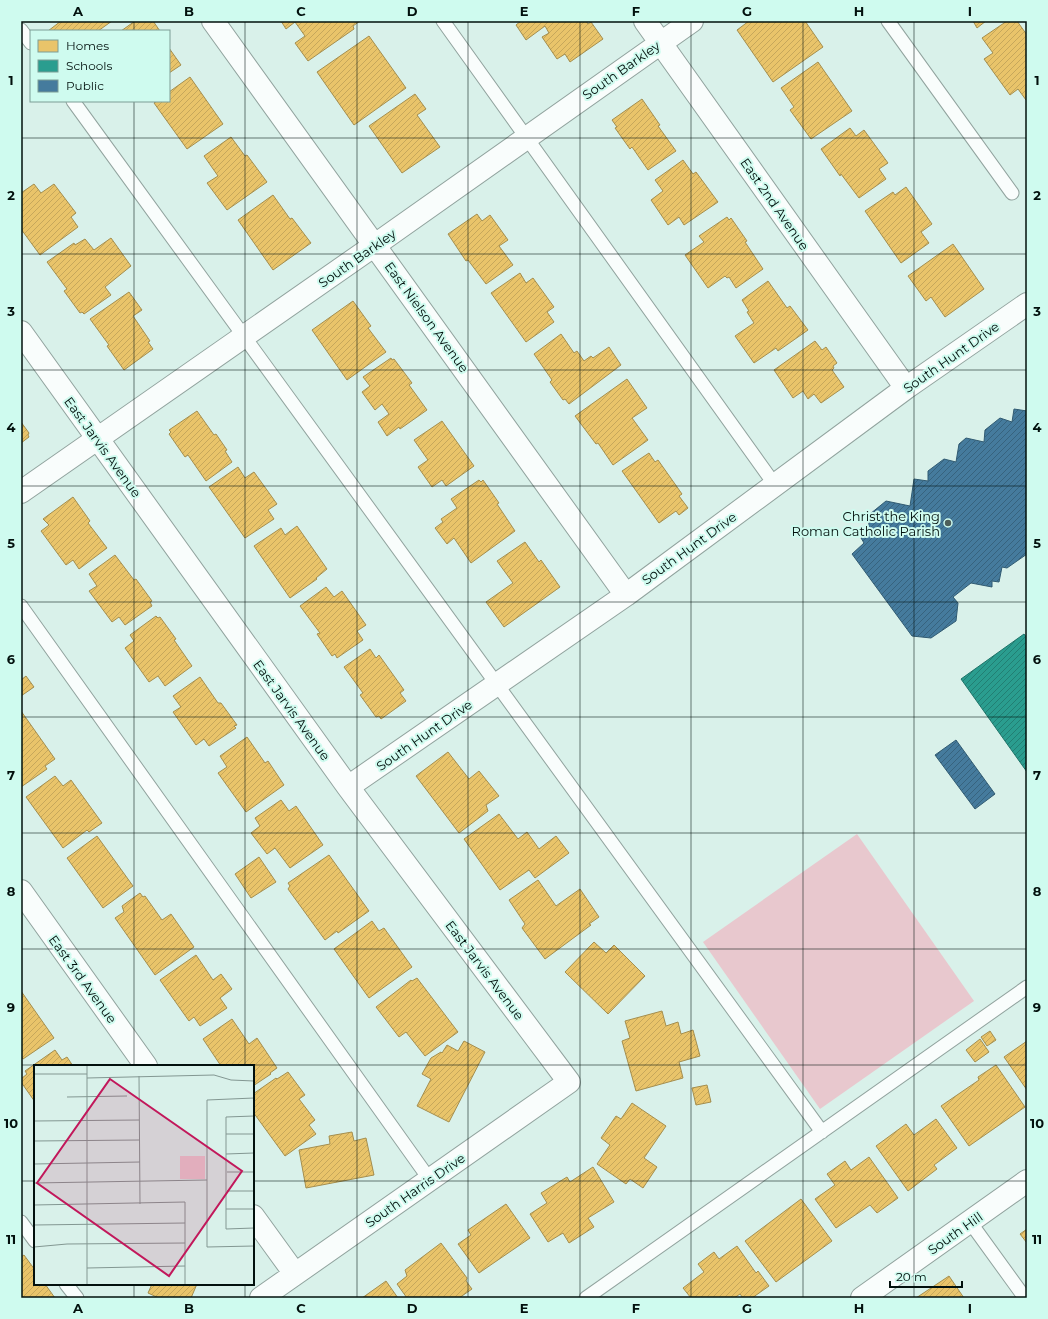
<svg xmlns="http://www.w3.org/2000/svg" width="1048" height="1319" font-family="Montserrat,sans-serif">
<defs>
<pattern id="homes-hatch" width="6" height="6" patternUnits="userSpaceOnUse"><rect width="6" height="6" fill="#e9c46a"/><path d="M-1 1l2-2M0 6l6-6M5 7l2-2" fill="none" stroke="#c6a75b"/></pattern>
<pattern id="schools-hatch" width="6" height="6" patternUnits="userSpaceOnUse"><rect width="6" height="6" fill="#2a9d8f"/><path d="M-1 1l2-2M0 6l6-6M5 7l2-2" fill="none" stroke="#227f73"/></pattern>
<pattern id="public-hatch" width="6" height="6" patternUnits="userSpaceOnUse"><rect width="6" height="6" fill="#457b9d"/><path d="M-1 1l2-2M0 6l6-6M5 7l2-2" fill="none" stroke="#37637e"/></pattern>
</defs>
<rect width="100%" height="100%" fill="#d9f1ea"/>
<path fill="#e8c8ce" d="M857 834 974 1001 820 1109 703 942Z"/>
<path fill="url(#homes-hatch)" stroke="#a48e4e" d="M61 21H112L98 31H48Z
M135 21H153L160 31H121Z
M281 21H360L353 26 354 29 308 61 295 43 305 36 295 22 286 29Z
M521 21H586L588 24 591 22 603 39 570 62 565 54 557 59 542 37 549 33 545 26 526 40 516 25Z
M749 21H805L823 47 773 82 737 30Z
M973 21H986L977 28Z
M1007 21H1017L1027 35V99L1026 100 1018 89 1010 95 984 59 993 53 982 38Z
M369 36 406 88 354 125 317 72Z
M169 48 181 65 169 73Z
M818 62 852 111 811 139 790 110 794 107 781 88Z
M190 77 223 124 187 149 154 103 156 101H169V92Z
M415 94 426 109 417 115 440 147 402 173 369 126Z
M642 99 660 125 658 126 676 151 648 170 632 147 630 149 615 128 617 127 612 120Z
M850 128 856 136 864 130 888 163 879 169 886 179 859 198 841 174 840 176 821 149Z
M231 137 245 156 247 155 267 182 227 210 207 183 218 176 204 156Z
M683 160 693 174 696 172 718 202 684 225 679 217 668 225 651 200 663 191 655 180Z
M34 184 41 193 54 184 76 213 71 217 78 227 40 255 21 229V193Z
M906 187 932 224 921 232 929 243 901 263 865 211 893 192 895 195Z
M273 195 290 219 292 218 311 243 273 270 238 220Z
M477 214 482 221 490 215 508 240 499 246 513 265 486 284 468 260 466 261 448 234Z
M727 217 729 220 731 218 747 241 745 242 763 269 736 288 729 277 727 278 725 276 708 288 685 255 704 242 699 236Z
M111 238 131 266 105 287 111 295 84 314 82 312 80 313 64 291 67 289 47 262 74 243 75 245 85 239 94 250Z
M953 244 984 289 945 317 931 297 926 301 908 276Z
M520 273 526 283 533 278 554 307 547 312 554 322 526 342 491 293Z
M768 281 787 308 790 306 808 330 778 351 776 348 754 363 735 336 754 323 747 312 749 311 742 300Z
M129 292 142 310 133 316 150 341 148 342 153 349 124 370 107 346 109 345 90 319Z
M353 301 371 326 368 328 386 352 347 380 312 330Z
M561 334 574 353 577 351 584 361 591 356 593 358 609 347 621 365 569 404 565 399 563 400 550 382 552 380 534 354Z
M815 341 822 350 826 347 837 363 833 366 834 368 832 370 844 387 821 403 814 394 808 399 803 391 793 398 774 370Z
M391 358 392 360 394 359 412 383 409 385 427 410 400 429 399 427 387 436 378 422 389 414 382 404 375 410 362 392 370 386 363 377Z
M627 379 647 408 632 418 648 440 613 465 598 443 596 444 575 416Z
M197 411 214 435 216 434 227 450 225 451 232 462 206 481 188 455 185 457 169 434 171 432 169 430Z
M442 421 474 466 446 486 442 480 432 487 418 467 428 460 414 440Z
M21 422 29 433 28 435 29 437 21 443Z
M649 453 655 462 658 460 682 494 679 496 688 508 679 515 676 511 659 523 622 471Z
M238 467 245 478 254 472 277 504 268 510 274 519 245 538 209 487Z
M479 480 481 482 483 480 499 503 497 504 515 531 471 563 454 538 447 544 435 528 443 522 441 519 457 508 451 499Z
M73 497 90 521 88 523 107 548 79 569 73 560 66 565 41 531 49 525 43 519Z
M297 526 327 569 316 578 317 579 290 598 254 546 281 528 285 535Z
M525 542 539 562 541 560 560 587 504 627 486 602 513 583 497 561Z
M115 555 134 580 136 579 152 601 150 602 152 606 125 625 119 617 112 622 89 591 97 586 89 574Z
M326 587 334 597 342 591 366 625 357 631 363 640 337 658 335 654 332 656 317 634 320 633 300 606Z
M156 616 158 618 160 617 176 639 174 640 192 666 165 686 158 676 149 682 125 648 134 641 130 635Z
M370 649 376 658 379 655 404 690 400 693 406 701 381 719 379 716 376 717 360 695 363 693 344 667Z
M26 676 34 687 21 696V680Z
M200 677 218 703H221L237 725 234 726 236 728 209 746 204 739 196 745 173 712 181 707 173 696Z
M21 711 55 759 45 766 47 769 21 787Z
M247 737 265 763 268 761 284 785 246 812 218 773 227 767 220 756Z
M448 752 469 779 479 771 499 796 486 805 488 811 459 833 416 776Z
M55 776 63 786 71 780 102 823 89 832 87 830 63 848 26 797Z
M281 800 289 811 296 806 323 845 290 868 275 848 267 854 251 833 260 826 255 818Z
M499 814 518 839 527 832 539 849 556 836 569 853 535 878 529 870 500 890 464 839Z
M97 836 133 886 103 908 67 858Z
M329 855 369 911 338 933 337 931 325 940 288 889 290 886 288 883Z
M259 857 276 882 251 898 235 874Z
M538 880 556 906 580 889 599 917 589 924 591 925 545 959 522 928 525 924 509 900Z
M140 893 143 897 145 896 162 920 171 914 194 947 155 975 115 918 124 912 122 906Z
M372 921 379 931 384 928 412 967 369 998 334 949Z
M594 942 606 953 614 945 645 976 608 1014 565 972Z
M196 955 213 980 221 974 232 989 220 998 227 1008 200 1026 194 1017 189 1021 160 980Z
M417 978 458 1032 425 1056 406 1032 399 1037 376 1007 411 980 412 981Z
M21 991 54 1038 23 1059 21 1056Z
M662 1011 666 1026 678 1022 681 1034 693 1030 700 1056 679 1062 683 1078 636 1091 622 1041 630 1038 625 1021Z
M232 1019 249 1044 257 1038 277 1068 270 1073 271 1074 253 1086V1066H221L203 1039Z
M990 1031 996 1040 987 1046 981 1037Z
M980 1039 989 1052 975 1062 966 1050Z
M464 1041 485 1052 449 1122 417 1106 431 1079 422 1074 431 1058 441 1052 442 1053 447 1045 458 1051Z
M1027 1041V1090L1004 1057Z
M55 1050 62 1060 67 1057 73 1066H35V1102L21 1082V1079L27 1074 25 1071Z
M996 1065 1025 1107 969 1146 941 1106 979 1080 978 1077Z
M288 1072 305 1095 299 1099 315 1120 309 1125 316 1134 285 1156 253 1112V1094L276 1078 277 1079Z
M707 1085 711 1102 696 1105 692 1088Z
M632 1103 666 1126 644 1158 657 1167 643 1188 630 1179 626 1184 597 1164 610 1145 601 1138 616 1116 621 1119Z
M936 1119 957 1148 934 1165 937 1169 908 1191 876 1146 906 1124 914 1135Z
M352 1132 354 1141 366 1138 374 1175 306 1188 299 1150 330 1144 329 1136Z
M869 1157 898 1198 877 1213 870 1205 836 1228 815 1199 835 1185 827 1174 845 1161 851 1170Z
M593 1167 614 1202 588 1218 594 1227 569 1243 563 1233 548 1242 530 1214 547 1203 541 1193 567 1177 570 1182Z
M801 1199 832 1241 776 1282 745 1241Z
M506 1204 530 1238 479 1273 458 1244 471 1235 468 1230Z
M1027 1229V1243L1020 1234Z
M441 1243 467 1278 466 1281 472 1289 459 1298H407L397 1284 407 1276 405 1270Z
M737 1246 756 1273 758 1271 769 1286 752 1298H743L740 1294 734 1298H691L683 1288 704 1272 698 1264 714 1252 719 1259Z
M24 1255 35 1270V1284H45L55 1298H21V1257Z
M949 1276 964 1298H916Z
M386 1281 398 1298H362Z
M152 1284H197L191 1298H159L148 1293Z"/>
<path fill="url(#schools-hatch)" stroke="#1e7368" d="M1024 634 1027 638V772L961 679Z"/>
<path fill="url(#public-hatch)" stroke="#315b72" d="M1014 409 1027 411V554L1007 568 1002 567 999 582 992 581V587L971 583 953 597 958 603 956 621 931 638 912 636 852 554 864 543 861 538 868 531 870 514 886 501 910 506 914 479 928 481V471L944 459 956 462 959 444 966 438 984 442 985 430 1000 418 1012 422Z
M956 740 995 794 975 809 935 755Z"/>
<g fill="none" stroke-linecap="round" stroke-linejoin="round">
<g stroke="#91a39e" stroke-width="15">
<path id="service" d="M443 21 775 485
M888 21 1012 193
M21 30 31 43
M73 101 822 1132
M21 606 430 1180
M21 1222 35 1241
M970 1222 1025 1298
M66 1284 77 1298
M586 1298 1027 987"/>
</g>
<g stroke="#91a39e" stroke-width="24">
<path id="minor" d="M213 21 626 595
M645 21 906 388
M21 332 348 787 569 1082 261 1298
M21 492 375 245 692 21
M348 787 626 595 906 388 1027 304
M21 891 146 1066
M253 1216 295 1274
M862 1298 1027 1181"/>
</g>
<use href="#service" stroke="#f9fdfc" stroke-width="13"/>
<use href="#minor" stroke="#f9fdfc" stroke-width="22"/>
</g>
<path fill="none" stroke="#02100d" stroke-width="1" stroke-opacity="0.55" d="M134 21V31M245 21V1066M357 21V1298M468 21V1298M580 21V1298M691 21V1298M803 21V1298M914 21V1298M134 101V1066M21 138H1027M21 254H1027M21 370H1027M21 486H1027M21 602H1027M21 717H1027M21 833H1027M21 949H1027M21 1065H1027M21 1181H35M253 1181H1027M134 1284V1298M245 1284V1298"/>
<circle fill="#4d5f5a" stroke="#cffbef" stroke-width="1.5" cx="948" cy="523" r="4"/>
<g text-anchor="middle" stroke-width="4" stroke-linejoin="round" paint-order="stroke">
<g font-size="13" fill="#02100d" stroke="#cffbef">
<text transform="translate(621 70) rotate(-35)" y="5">South Barkley</text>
<text transform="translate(775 204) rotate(55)" y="5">East 2nd Avenue</text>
<text transform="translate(357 258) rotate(-35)" y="5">South Barkley</text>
<text transform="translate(427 317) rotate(54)" y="5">East Nielson Avenue</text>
<text transform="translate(951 357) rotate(-35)" y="5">South Hunt Drive</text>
<text transform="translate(103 447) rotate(54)" y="5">East Jarvis Avenue</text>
<text transform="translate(689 548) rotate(-36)" y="5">South Hunt Drive</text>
<text transform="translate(292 710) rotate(54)" y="5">East Jarvis Avenue</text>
<text transform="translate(424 735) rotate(-35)" y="5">South Hunt Drive</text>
<text transform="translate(485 970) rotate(53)" y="5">East Jarvis Avenue</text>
<text transform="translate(83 979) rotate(54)" y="5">East 3rd Avenue</text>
<text transform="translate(415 1190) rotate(-35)" y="5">South Harris Drive</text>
<text transform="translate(955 1233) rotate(-35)" y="5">South Hill</text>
</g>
<g font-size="13" fill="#02100d" stroke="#cffbef" text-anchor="end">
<text x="940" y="521">Christ the King<tspan x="940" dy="15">Roman Catholic Parish</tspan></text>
</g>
</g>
<g transform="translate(34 1065)">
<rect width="220" height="220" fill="#d9f1ea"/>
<path d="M146 91H171V114H146Z" fill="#e8c8ce"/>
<path fill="none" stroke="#839792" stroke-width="1" d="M0 9H53M105 11 106 139M53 13 180 10 197 15 220 16M33 32 93 31M220 33 173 35V182L220 181M220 51 192 52V164L220 163M0 56 105 55M192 69H220M0 76 105 75M192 89 220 88M0 99 106 97M193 107H220M0 118 173 115M193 126H220M0 140 151 137V220M192 144H220M0 160 151 158M0 182 33 179 151 178M53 203 151 201M53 220V0M176 220H190"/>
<path fill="#c2185b" fill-opacity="0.15" stroke="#c2185b" stroke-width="2" d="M76 14 208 106 135 211 3 118Z"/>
<rect width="220" height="220" fill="none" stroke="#02100d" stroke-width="2"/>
</g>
<rect width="1048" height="1319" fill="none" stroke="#cffbef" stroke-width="44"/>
<rect x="30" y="30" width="140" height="72" fill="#cffbef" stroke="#7d9d95"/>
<rect x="38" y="40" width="20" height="12" fill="#e9c46a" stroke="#7d9d95"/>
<text x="66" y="50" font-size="12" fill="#02100d">Homes</text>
<rect x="38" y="60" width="20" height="12" fill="#2a9d8f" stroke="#7d9d95"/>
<text x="66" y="70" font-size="12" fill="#02100d">Schools</text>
<rect x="38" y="80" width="20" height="12" fill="#457b9d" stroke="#7d9d95"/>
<text x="66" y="90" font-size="12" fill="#02100d">Public</text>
<path d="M890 1281v6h72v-6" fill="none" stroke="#02100d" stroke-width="2"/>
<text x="896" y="1281" font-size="12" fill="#02100d" stroke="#cffbef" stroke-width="3" paint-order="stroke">20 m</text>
<rect x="22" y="22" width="1004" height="1275" fill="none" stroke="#02100d" stroke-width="1.5"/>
<g font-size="13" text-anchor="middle" font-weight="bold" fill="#02100d">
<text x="78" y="16">A</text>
<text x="189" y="16">B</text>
<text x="301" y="16">C</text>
<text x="412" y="16">D</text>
<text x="524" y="16">E</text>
<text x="636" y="16">F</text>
<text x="747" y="16">G</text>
<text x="859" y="16">H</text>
<text x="970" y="16">I</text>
<text x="11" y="85">1</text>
<text x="1037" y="85">1</text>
<text x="11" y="200">2</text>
<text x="1037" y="200">2</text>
<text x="11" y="316">3</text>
<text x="1037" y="316">3</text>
<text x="11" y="432">4</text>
<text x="1037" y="432">4</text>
<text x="11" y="548">5</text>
<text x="1037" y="548">5</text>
<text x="11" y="664">6</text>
<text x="1037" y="664">6</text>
<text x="11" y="780">7</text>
<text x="1037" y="780">7</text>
<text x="11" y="896">8</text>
<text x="1037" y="896">8</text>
<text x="11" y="1012">9</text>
<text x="1037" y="1012">9</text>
<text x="11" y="1128">10</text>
<text x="1037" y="1128">10</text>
<text x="11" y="1244">11</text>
<text x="1037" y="1244">11</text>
<text x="78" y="1313">A</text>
<text x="189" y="1313">B</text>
<text x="301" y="1313">C</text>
<text x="412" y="1313">D</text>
<text x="524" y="1313">E</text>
<text x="636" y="1313">F</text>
<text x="747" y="1313">G</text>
<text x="859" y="1313">H</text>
<text x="970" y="1313">I</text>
</g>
</svg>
